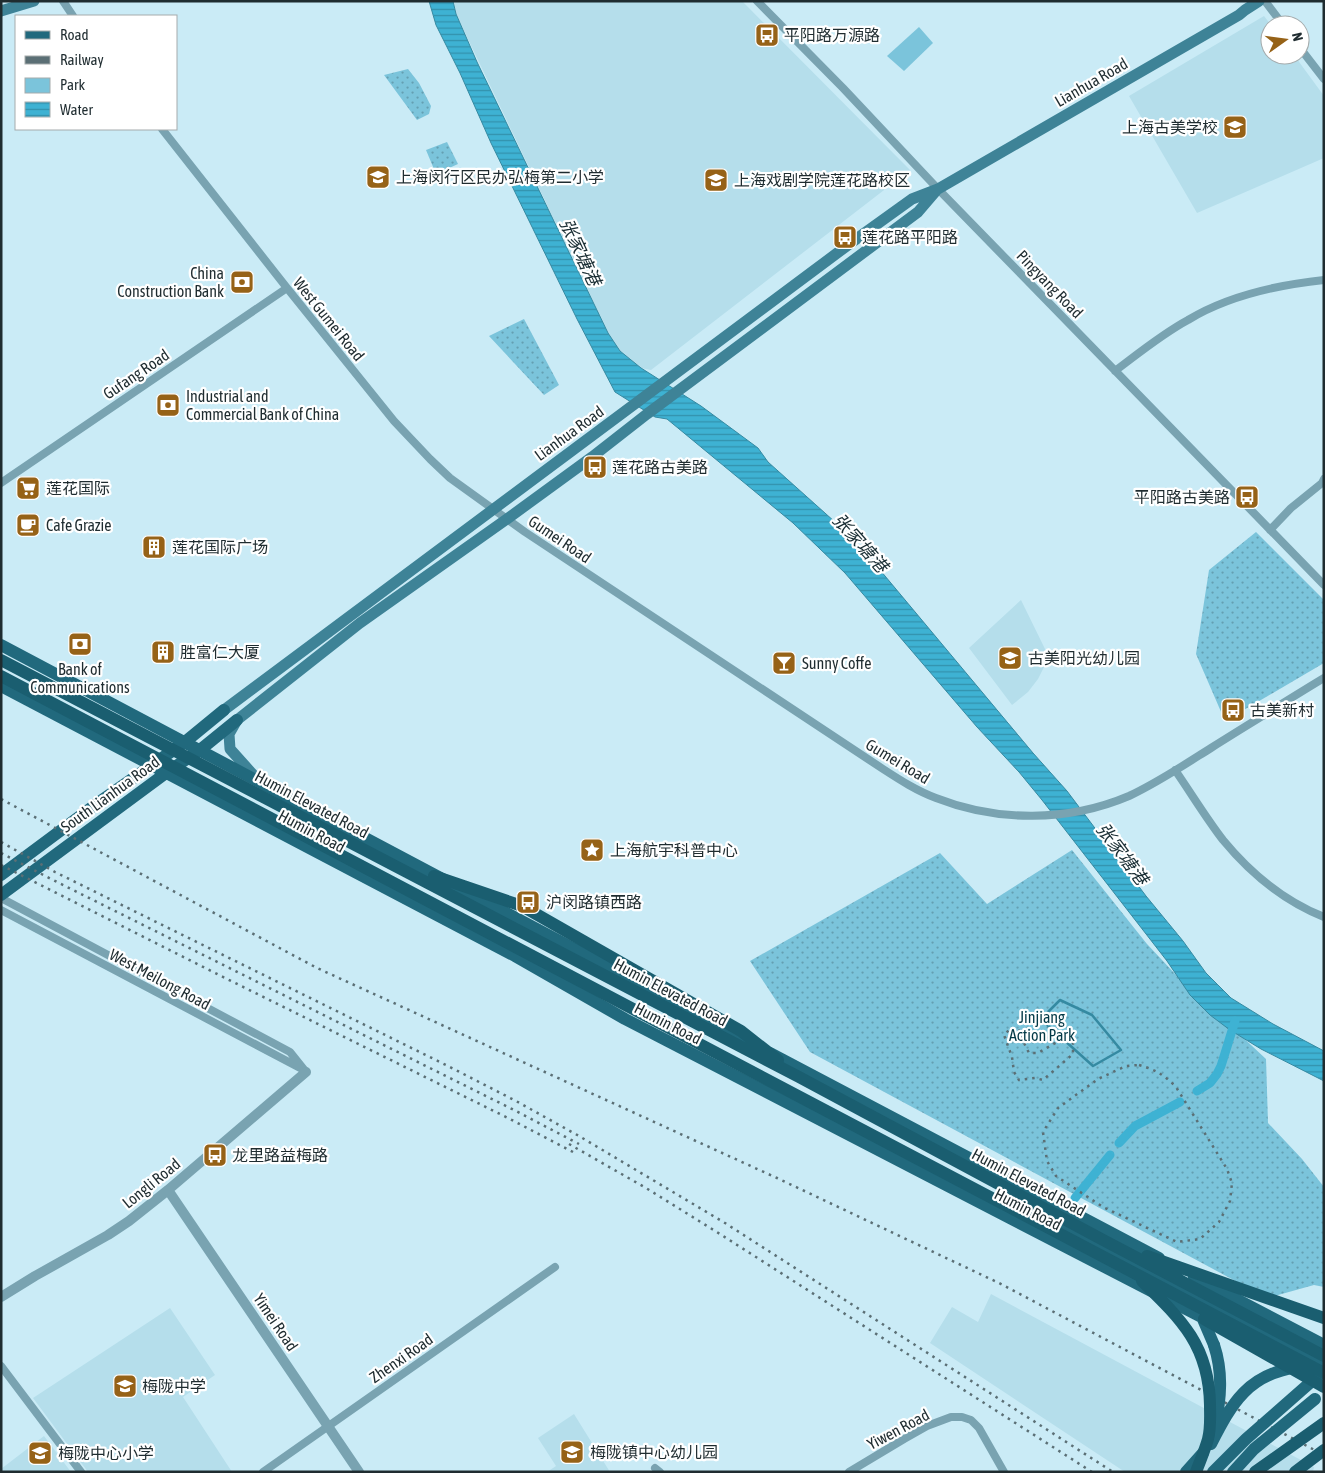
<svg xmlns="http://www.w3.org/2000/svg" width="1325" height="1473" font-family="'Asap Condensed','Noto Sans SC',sans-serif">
<defs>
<pattern id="green-dots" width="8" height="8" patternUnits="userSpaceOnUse" patternTransform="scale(1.25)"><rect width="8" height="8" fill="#7bc4db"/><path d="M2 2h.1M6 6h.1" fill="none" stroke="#649fb2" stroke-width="1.8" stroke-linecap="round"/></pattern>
<pattern id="water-rules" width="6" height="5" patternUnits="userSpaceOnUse" patternTransform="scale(1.25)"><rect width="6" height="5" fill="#3eb2d3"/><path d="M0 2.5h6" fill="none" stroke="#3391ac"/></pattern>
</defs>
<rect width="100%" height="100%" fill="#caebf6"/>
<path fill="#b5deeb" d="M454 1H742L910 170 651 370 641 368 620 351 608 333 456 14Z
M1264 16 1271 25H1270V55H1294L1324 96V158L1197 213 1129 96Z
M1021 600 1045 649 1044 667 1038 679 1028 692 1012 705 969 648Z
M991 1294 1314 1467 1313 1472H1125L930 1343 952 1307 978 1322Z
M170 1308 215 1375 183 1397 232 1472H88L33 1398Z
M574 1414 610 1472H547L556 1466 538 1438Z
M44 1436 71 1472H1V1469Z"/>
<path fill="url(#green-dots)" d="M408 69 419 83 431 106 429 114 417 120 384 75Z
M447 142 458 164 436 174 426 150Z
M524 319 559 385 544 395 489 336Z
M1256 532 1324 600V663L1225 721 1196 654 1209 570Z
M1072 850 1147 944 1177 976 1266 1059 1268 1123 1302 1159 1324 1187V1287L1314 1285 1267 1298 810 1052 750 961 940 853 987 904Z"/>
<path fill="#7bc4db" d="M919 27 933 43 904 71 887 56Z"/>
<path fill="url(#water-rules)" stroke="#358aa2" d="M429 1H453L456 14 477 62 608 333 620 351 641 368 701 406 758 448 768 462 835 522 880 570 1033 753 1067 791 1146 896 1183 941 1206 973 1231 998 1273 1024 1324 1051V1081L1261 1049 1230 1030 1210 1015 1190 995 1167 961 1042 800 1019 772 977 727 845 573 793 523 667 419 655 417 615 392 577 319 491 143 460 73 436 25Z"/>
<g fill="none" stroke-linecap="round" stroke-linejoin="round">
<path stroke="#358aa2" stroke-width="2.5" d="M1060 1000 1092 1015 1121 1050 1093 1066 1045 1023 1043 1017Z"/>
<path stroke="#3eb2d3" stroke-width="9" d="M1197 1091 1210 1083 1217 1074 1221 1066 1235 1021
M1119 1143 1135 1126 1180 1102
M1075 1198 1110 1155"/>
<path stroke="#79a3b1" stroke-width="8" d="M63 1 73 16
M757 1 843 88 938 189 1324 585
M1265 1 1283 25
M1300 48 1324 79
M162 129 287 288 394 421 430 459 450 478 525 532 883 769C900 780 917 791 936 798 997 822 1068 822 1129 796 1157 783 1184 765 1211 748 1248 725 1286 701 1324 678
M1115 371C1139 353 1162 334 1188 320 1229 295 1277 285 1324 280
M1 483 287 288
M1270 530 1291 508 1322 483 1324 479
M1175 770C1191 793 1206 818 1223 840 1251 874 1284 901 1324 917
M1 898 290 1052 306 1072
M1 910 302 1069
M1 1366 81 1472
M655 1468 660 1472
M263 1472 555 1267
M849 1472 904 1439 927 1426 951 1417H962L971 1420 979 1428 1004 1472"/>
<path stroke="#79a3b1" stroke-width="10" d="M168 1190 359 1472
M1 1297 35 1276 108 1235 129 1221 168 1190 306 1072"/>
<path stroke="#3e8397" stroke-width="11" d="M1 11 34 1
M224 710 848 245 912 199 938 189 1239 15 1245 10 1259 1
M257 779 230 749 229 734 237 720 360 623 507 519 592 457 647 414 918 212 936 191"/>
<path stroke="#21697d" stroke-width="12" d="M1 645 748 1041
M1 686 515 956 625 1019 1213 1323
M1 875 95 805 185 742 224 710
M1 895 166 773 200 750 237 720
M770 1053 1159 1258
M1034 1200 1042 1215 1100 1245
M1194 1277 1324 1345
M1202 1317 1214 1345
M1186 1472 1203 1453"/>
<path stroke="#5b6f75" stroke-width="2.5" stroke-dasharray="2.5 5" stroke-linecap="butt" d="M1 799 317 968 777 1178 999 1283 1324 1455
M1 842 55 872 446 1065 516 1101 579 1136 725 1223 1113 1472
M1 853 51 879 514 1110 579 1144
M1 865 221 976 508 1118 573 1152
M1011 1028 1020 1031 1023 1041 1029 1053H1038L1064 1038 1073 1042V1054L1043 1080 1035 1078 1019 1080 1014 1072 1012 1057 1004 1035Z
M1139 1065C1156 1070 1163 1074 1176 1087L1227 1169 1232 1183 1230 1201 1219 1222 1200 1239 1177 1242 1103 1207 1056 1176 1047 1161 1043 1132 1058 1108 1098 1079 1126 1066Z
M569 1144 646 1188 720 1234 1092 1472"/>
<path stroke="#21697d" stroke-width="12" d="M1100 1245 1323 1363
M1214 1345C1223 1372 1221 1398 1215 1426
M1211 1444C1232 1403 1248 1374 1298 1367
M1213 1472 1246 1439 1320 1374
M1233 1472 1254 1449 1315 1399"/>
<path stroke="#1a5e70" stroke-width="12" d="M1 660 799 1077 1105 1241 1324 1356
M1 676 1324 1373
M434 876 522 906 741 1031 778 1060
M1147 1256 1324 1318
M1142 1281C1182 1320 1209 1346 1210 1405 1210 1416 1211 1428 1208 1439 1205 1450 1200 1461 1196 1472
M1204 1319 1324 1387
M1255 1472 1324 1423
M1295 1472 1324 1450"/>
</g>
<defs>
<g id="bus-square" transform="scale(1.25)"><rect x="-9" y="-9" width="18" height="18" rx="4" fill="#966217" stroke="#fff"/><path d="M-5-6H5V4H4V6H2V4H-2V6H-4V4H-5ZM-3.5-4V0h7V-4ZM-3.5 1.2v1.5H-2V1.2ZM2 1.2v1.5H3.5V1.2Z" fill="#fff"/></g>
<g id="school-square" transform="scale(1.25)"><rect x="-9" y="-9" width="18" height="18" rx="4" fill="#966217" stroke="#fff"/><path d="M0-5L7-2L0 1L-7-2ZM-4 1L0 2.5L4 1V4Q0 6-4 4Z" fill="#fff"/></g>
<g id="university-square" transform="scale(1.25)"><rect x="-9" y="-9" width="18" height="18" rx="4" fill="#966217" stroke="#fff"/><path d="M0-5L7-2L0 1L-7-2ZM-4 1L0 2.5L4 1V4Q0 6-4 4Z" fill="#fff"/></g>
<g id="bank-square" transform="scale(1.25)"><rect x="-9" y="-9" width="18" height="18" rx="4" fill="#966217" stroke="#fff"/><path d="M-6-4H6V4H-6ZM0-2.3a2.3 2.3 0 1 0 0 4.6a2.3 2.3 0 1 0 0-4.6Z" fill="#fff"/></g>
<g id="supermarket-square" transform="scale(1.25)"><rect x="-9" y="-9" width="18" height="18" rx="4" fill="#966217" stroke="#fff"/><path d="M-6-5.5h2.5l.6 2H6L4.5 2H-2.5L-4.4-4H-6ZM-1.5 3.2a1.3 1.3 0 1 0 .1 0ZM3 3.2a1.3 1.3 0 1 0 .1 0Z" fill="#fff"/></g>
<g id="cafe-square" transform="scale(1.25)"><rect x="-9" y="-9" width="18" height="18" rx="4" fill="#966217" stroke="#fff"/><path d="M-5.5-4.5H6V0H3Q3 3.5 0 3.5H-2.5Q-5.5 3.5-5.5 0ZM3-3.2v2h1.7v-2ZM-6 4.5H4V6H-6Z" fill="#fff"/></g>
<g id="building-square" transform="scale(1.25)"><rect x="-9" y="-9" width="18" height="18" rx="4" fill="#966217" stroke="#fff"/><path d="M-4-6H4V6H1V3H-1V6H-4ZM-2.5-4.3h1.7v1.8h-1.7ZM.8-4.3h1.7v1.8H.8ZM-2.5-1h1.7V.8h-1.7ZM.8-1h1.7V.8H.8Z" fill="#fff"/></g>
<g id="bar-square" transform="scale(1.25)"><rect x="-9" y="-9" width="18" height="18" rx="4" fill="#966217" stroke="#fff"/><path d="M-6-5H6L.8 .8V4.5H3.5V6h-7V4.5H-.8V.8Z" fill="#fff"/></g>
<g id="sight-square" transform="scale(1.25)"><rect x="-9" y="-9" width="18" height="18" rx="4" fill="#966217" stroke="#fff"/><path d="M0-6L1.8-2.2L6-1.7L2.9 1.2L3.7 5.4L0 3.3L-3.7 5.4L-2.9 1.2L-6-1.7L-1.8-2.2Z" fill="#fff"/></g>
</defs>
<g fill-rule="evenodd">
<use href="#bus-square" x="767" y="35"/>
<use href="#school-square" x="1235" y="127"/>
<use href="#school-square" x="378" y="177"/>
<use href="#university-square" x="716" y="180"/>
<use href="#bus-square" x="845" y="237"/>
<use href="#bank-square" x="242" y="282"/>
<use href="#bank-square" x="168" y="405"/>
<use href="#bus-square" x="595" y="467"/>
<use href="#supermarket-square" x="28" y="488"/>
<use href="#bus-square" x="1247" y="497"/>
<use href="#cafe-square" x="28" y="525"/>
<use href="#building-square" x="154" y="547"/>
<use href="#bank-square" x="80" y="644"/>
<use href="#building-square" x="163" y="652"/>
<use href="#school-square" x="1010" y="658"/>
<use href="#bar-square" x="784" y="663"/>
<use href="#bus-square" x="1233" y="710"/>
<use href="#sight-square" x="592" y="850"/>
<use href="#bus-square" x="528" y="902"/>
<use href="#bus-square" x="215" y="1155"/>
<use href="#school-square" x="125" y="1386"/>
<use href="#school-square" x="572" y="1452"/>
<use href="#school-square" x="40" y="1453"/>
</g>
<g text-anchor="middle" stroke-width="4.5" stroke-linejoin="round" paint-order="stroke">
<g font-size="16" fill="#1f2c30" stroke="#fff" text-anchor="start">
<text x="784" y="41">平阳路万源路</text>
<text x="1218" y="133" text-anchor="end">上海古美学校</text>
<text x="396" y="183">上海闵行区民办弘梅第二小学</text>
<text x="734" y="186">上海戏剧学院莲花路校区</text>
<text x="862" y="243">莲花路平阳路</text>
<text x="224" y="279" text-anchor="end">China<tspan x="224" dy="18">Construction Bank</tspan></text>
<text x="186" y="402">Industrial and<tspan x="186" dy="18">Commercial Bank of China</tspan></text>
<text x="612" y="473">莲花路古美路</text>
<text x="46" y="494">莲花国际</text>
<text x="1230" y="503" text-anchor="end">平阳路古美路</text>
<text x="46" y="531">Cafe Grazie</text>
<text x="172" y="553">莲花国际广场</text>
<text x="180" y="658">胜富仁大厦</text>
<text x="1028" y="664">古美阳光幼儿园</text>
<text x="802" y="669">Sunny Coffe</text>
<text x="80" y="675" text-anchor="middle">Bank of<tspan x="80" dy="18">Communications</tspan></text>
<text x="1250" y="716">古美新村</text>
<text x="610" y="856">上海航宇科普中心</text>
<text x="546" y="908">沪闵路镇西路</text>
<text x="232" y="1161">龙里路益梅路</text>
<text x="142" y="1392">梅陇中学</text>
<text x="590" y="1458">梅陇镇中心幼儿园</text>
<text x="58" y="1459">梅陇中心小学</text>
</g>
<g font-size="16" fill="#1f2c30" stroke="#fff">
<text transform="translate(1091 82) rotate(-30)" y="6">Lianhua Road</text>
<text transform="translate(1050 284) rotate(46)" y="6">Pingyang Road</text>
<text transform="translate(329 319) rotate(51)" y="6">West Gumei Road</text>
<text transform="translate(136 374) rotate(-34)" y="6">Gufang Road</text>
<text transform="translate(569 433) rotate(-36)" y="6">Lianhua Road</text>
<text transform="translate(560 539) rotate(34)" y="6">Gumei Road</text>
<text transform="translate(898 761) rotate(31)" y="6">Gumei Road</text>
<text transform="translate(110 794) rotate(-36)" y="6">South Lianhua Road</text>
<text transform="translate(312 804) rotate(28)" y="6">Humin Elevated Road</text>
<text transform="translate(312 831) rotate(28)" y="6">Humin Road</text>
<text transform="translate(160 979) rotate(28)" y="6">West Meilong Road</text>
<text transform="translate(671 992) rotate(28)" y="6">Humin Elevated Road</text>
<text transform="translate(668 1023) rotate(27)" y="6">Humin Road</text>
<text transform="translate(1029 1182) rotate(28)" y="6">Humin Elevated Road</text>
<text transform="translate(151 1183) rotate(-39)" y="6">Longli Road</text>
<text transform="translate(1028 1209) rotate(27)" y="6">Humin Road</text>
<text transform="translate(276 1322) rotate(56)" y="6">Yimei Road</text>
<text transform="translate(401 1358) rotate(-35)" y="6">Zhenxi Road</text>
<text transform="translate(898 1429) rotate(-28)" y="6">Yiwen Road</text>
</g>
<g font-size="16" fill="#033947" stroke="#fff">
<text x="1042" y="1023">Jinjiang<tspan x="1042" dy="18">Action Park</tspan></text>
</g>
<g font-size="18" font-style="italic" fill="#192d33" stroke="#fff">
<text transform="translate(580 252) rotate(65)" y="6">张家塘港</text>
<text transform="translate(860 543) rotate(48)" y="6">张家塘港</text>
<text transform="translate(1122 854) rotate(53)" y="6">张家塘港</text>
</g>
</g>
<rect width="1325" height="1473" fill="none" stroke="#1f2c30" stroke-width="5"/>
<rect x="15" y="15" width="162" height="115" fill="#ffffff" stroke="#a5abac"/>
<rect x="25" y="31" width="25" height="8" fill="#21697d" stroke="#a5abac"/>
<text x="60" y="40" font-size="15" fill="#1f2c30">Road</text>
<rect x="25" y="56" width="25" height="8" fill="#5b6f75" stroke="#a5abac"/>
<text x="60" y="65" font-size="15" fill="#1f2c30">Railway</text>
<rect x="25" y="78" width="25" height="15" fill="#7bc4db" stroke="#a5abac"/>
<text x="60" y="90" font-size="15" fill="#1f2c30">Park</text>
<rect x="25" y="102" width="25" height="15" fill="url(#water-rules)" stroke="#a5abac"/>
<text x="60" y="115" font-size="15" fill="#1f2c30">Water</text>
<g transform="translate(1285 40) rotate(76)"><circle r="24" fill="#ffffff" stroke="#a5abac"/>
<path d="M0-4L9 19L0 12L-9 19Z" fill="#966217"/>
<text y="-8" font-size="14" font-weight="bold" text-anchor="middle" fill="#1f2c30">N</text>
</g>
</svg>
